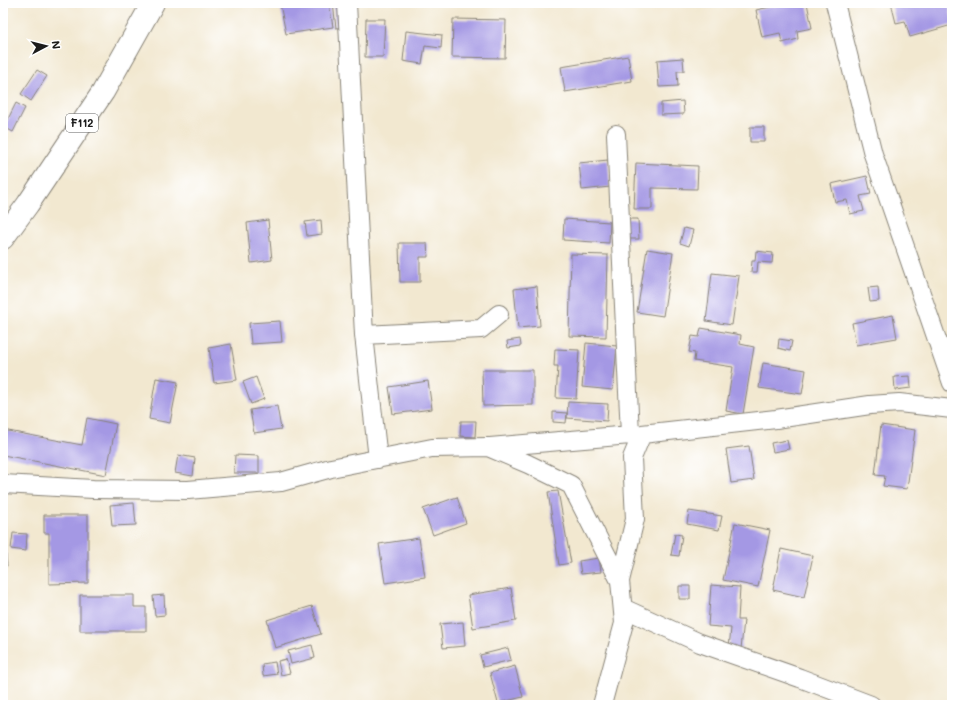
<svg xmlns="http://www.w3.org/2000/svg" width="955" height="708" font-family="Mali,sans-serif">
<rect width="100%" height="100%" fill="#fff"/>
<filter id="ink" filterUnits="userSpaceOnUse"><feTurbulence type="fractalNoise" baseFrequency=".025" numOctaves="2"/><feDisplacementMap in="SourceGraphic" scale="8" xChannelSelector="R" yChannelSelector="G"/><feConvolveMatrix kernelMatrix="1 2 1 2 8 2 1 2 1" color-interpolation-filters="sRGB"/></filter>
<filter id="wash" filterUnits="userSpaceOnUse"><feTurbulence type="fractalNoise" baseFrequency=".012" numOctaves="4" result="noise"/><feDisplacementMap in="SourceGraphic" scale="16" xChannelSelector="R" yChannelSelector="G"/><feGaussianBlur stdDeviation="0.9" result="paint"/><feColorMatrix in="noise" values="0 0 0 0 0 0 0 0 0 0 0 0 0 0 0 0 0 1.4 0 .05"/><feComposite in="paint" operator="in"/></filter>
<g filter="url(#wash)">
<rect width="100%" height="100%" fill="#f2e8d0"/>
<g id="blocks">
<path fill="#a498e4" d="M285 3H308L309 6 329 3 333 27 286 34 280 4Z
M333 3H343L345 27 336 28Z
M789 3H807L812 28 797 31 798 39 782 43 780 33 762 37 756 10Z
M891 3H948L952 19V25L910 37 905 21 896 23Z
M366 19H385L383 57H365Z
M453 19 506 20 505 58 452 57Z
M406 31 442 35 441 48 425 46 422 64 403 61Z
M628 56 632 81 565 92 561 67Z
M683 58 684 71H677L678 86 659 87 657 60Z
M37 70 47 76 31 101 21 94Z
M683 101 684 114 661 115V103Z
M16 103 25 108 13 132 4 127Z
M750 127H764V142H750Z
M608 160 610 187 582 190 579 163Z
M636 163 698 166 697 189 652 188V209H634Z
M867 176 871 194 860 196 864 211 850 214 847 200 835 202 831 184Z
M564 219 610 222 609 243 563 240Z
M625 219H638L639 239H625Z
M268 220 272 260 251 263 247 223Z
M321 220 322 234 307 236 305 222Z
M684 228 693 230 689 246 680 243Z
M399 243H427L428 257H420V282H400Z
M647 249 673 253 663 316 637 312Z
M756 251 773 253 772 263 758 262 757 272H751L752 261H755Z
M571 254 608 255 606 337 569 336Z
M712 273 739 276 732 325 706 321Z
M537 286 540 326 518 328 514 289Z
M878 287 879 301 870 302 868 288Z
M893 315 897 338 856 345 852 323Z
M280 321 282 342 251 344 249 323Z
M701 328 741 335 740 344 754 347 743 414 726 411 733 367 694 361 695 353 689 352 692 336 699 337Z
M520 339 521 346 508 348 507 341Z
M779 339 792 341 790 351 778 348Z
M586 343 617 346 613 390 582 387Z
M231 344 237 380 214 383 209 348Z
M555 349 579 350 576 399 556 398 558 366H554Z
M763 363 806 370 802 394 759 388Z
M482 370H533V405L483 406Z
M910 376 911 388 895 390 894 377Z
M256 377 264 399 251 404 243 382Z
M156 378 178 382 170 423 149 419Z
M428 381 432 409 393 414 389 387Z
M568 402 608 404 607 421 567 418Z
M277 406 281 429 254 433 250 410Z
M553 412 567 413 566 423 553 422Z
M87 418 116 424 106 475 3 455V430L82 445Z
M461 421H476L475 437 460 436Z
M881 425 915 430 907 489 883 486 885 476 875 475Z
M787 440 789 449 773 452 771 443Z
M749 446 754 480 731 483 726 449Z
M178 455 195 458 193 476 175 473Z
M235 455 259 456V473H234Z
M558 491 571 563 559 565 548 492Z
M457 497 466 523 433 535 423 509Z
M134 503 136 525 112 526 110 505Z
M689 511 722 516 719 530 687 524Z
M44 515H88V583L49 584V533H44Z
M735 523 770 530 758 587 723 580Z
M13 533 27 534 26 551 11 549Z
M675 534 682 535 679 556 671 555Z
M3 535H4L7 566H3Z
M419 538 425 577 385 583 379 544Z
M781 549 813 556 804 597 773 590Z
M599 558 601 572 581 574 579 561Z
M711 585 740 587 738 620H744L741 649 729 648 731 628 708 626Z
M679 586H690V599H679Z
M511 588 516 621 473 628 468 595Z
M80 595H134V607H146V631H80Z
M164 595 165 615 155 616 153 596Z
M312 606 321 634 275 648 267 620Z
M463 622 465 646 443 648 440 624Z
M312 645 315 658 291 664 288 651Z
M508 648 511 660 483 667 480 655Z
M286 659 290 673 281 675 278 661Z
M275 662 277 674 263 676 262 664Z
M515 666 523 697 498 703 490 673Z"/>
</g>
</g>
<g filter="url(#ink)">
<use href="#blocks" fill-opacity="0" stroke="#878276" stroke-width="1"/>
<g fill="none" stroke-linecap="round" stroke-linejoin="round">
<g stroke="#878276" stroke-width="20">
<path id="minor" d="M347 3 364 335 378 459
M835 3 873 154 952 383
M616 134 630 435
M364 335 481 329 499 314
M490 447 642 434 776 419 870 405 899 403 952 409
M3 484 93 489 188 490 281 482 331 468 432 448 488 447 528 464 571 485 620 581 624 623 602 705
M620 581 635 519 632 458 642 434
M623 608 700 643 800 678 871 705"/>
</g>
<g stroke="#878276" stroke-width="24">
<path id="primary" d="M3 238 28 204 103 92 153 3"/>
</g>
<use href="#minor" stroke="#fff" stroke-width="18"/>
<use href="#primary" stroke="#fff" stroke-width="22"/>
</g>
</g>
<g text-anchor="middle" stroke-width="3" stroke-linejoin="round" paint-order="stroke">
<rect fill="#fff" stroke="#606060" stroke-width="1" x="66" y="114" width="32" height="18" rx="3"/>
<g font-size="11" font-weight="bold" fill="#1c1c1c">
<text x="82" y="127">F112</text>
</g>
</g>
<rect width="955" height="708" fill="none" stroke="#fff" stroke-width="16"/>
<g transform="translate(46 46) rotate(83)" stroke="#ffffff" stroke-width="3" paint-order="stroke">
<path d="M0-3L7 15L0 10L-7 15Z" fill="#1c1c1c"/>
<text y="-6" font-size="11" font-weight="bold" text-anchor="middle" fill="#1c1c1c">N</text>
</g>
</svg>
